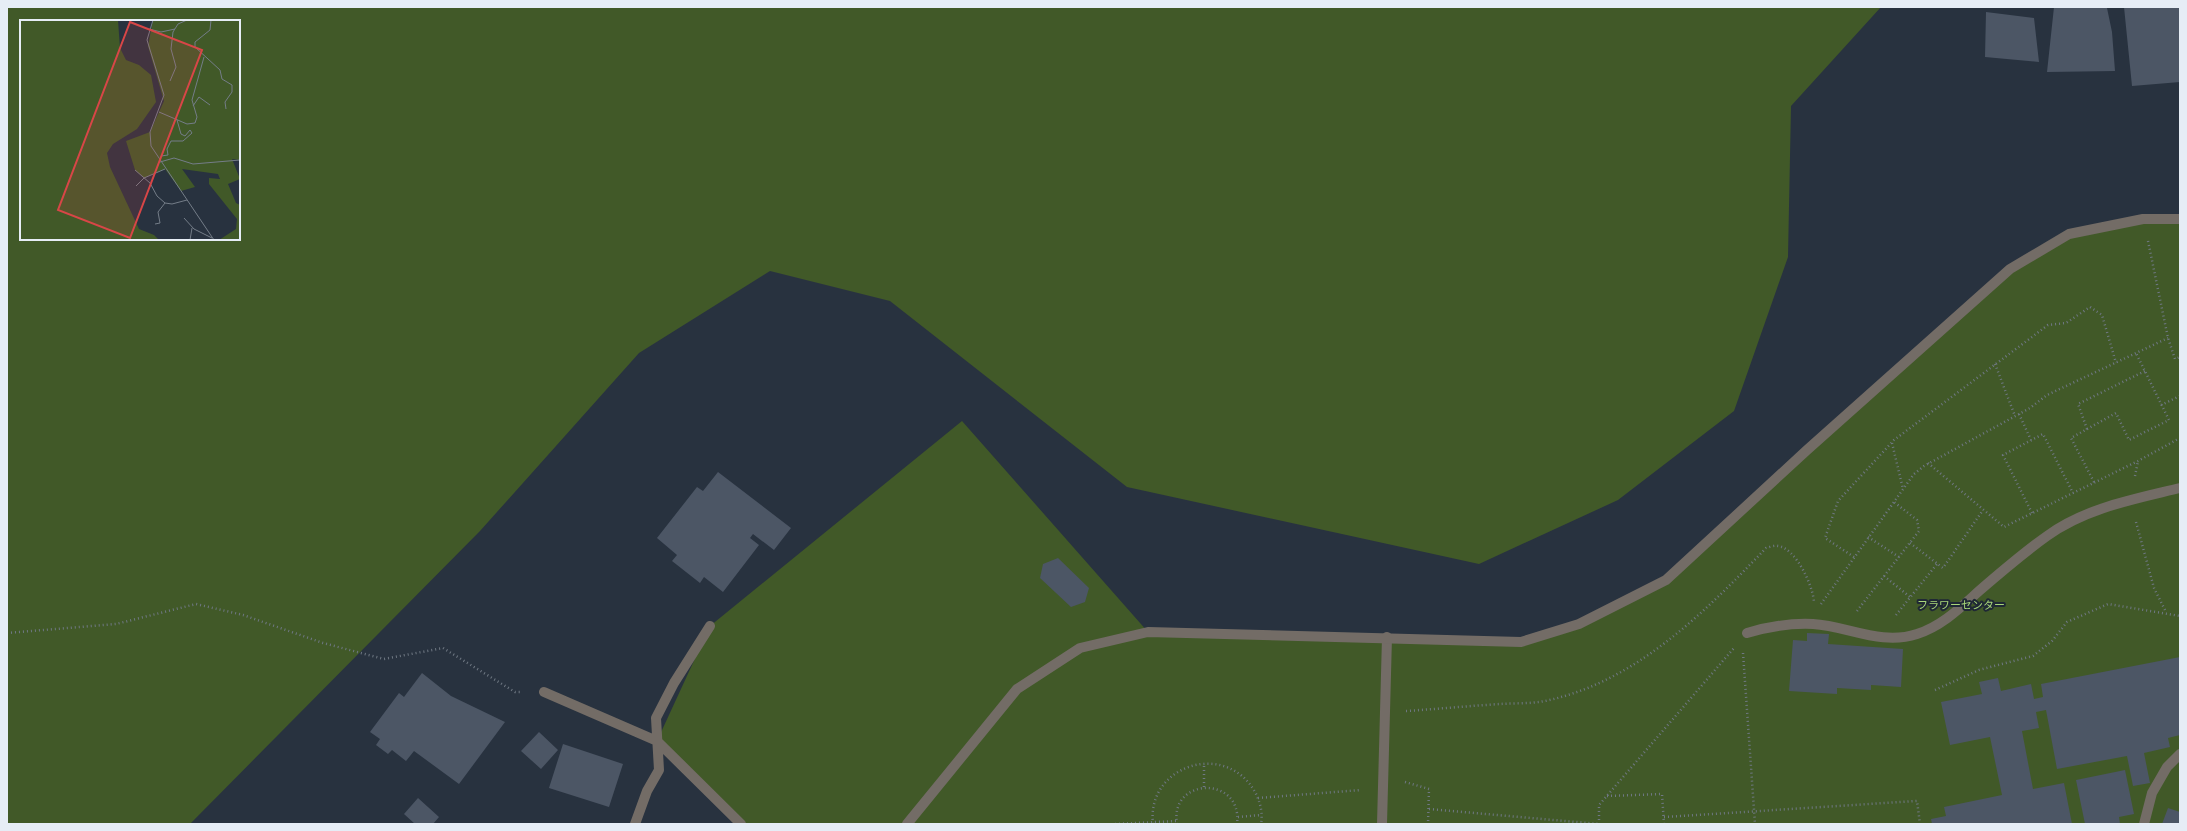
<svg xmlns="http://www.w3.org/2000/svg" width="2187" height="831" font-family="Arial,'Noto Sans JP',sans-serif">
<rect width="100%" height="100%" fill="#28323f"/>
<path fill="#415928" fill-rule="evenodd" d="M7 7H1881L1791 106 1788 257 1734 411 1618 500 1479 564 1127 487 890 301 770 271 639 353 480 531 190 824H7ZM21 21H239V239H21Z
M2143 219H2180V824H741L657 741 710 626 962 421 1148 632 1521 642 1579 624 1666 580 2010 269 2069 234Z"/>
<path fill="#4c5665" d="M2054 7 2107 8 2112 32 2115 71 2047 72Z
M2124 7H2180V82L2132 86Z
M1986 12 2034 18 2039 62 1985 57Z
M718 472 791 528 774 550 753 534 750 538 759 545 723 592 704 577 700 583 672 561 677 555 657 538 697 487 703 491Z
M1058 558 1089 588 1085 602 1071 607 1040 578 1043 564Z
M1807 633 1829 634 1828 644 1903 649 1901 687 1871 685V690L1837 688V694L1789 691 1793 640 1807 641Z
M2180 657V735L2168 738 2170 747 2144 753 2150 783 2133 786 2127 756 2057 769 2046 710 2036 712 2039 728 2022 731 2033 789 2064 783 2072 824H1932L1931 819 1946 816 1944 807 2002 795 1990 737 1950 745 1941 702 1982 694 1979 682 1998 678 2001 691 2031 684 2034 699 2043 697 2041 684Z
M422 673 451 696 505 722 459 784 414 751 406 761 392 750 388 754 376 745 380 739 370 732 399 693 404 697Z
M539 732 558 750 541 769 521 751Z
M563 744 623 764 609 807 549 788Z
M2125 770 2134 814 2119 817 2120 824H2085L2076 780Z
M418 798 439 817 433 824H415L404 814Z
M2168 808 2180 812V824H2162Z"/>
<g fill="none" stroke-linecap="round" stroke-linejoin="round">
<path stroke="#6f7883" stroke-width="2.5" stroke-dasharray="1 3" stroke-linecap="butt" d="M2148 241 2168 338 2175 359 2180 357
M1995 364 2015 416
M2161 405 2180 396
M2019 414 2031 440
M2087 429 2078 404 2145 371
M1892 443 1903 489
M1928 463 2004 527 2138 461 2180 438
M2135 476 2138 461
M2094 482 2071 438 2116 413 2129 440 2169 420 2136 353
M2032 513 2003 455 2043 434 2073 493
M2136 522 2154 588 2166 612
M1868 537 1899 557
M1910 543 1943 568 1983 510
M1854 557 1825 538 1838 501 1894 440 2048 325 2066 323 2090 307 2102 315 2116 363
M1884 576 1910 597
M1821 604 1914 474 1924 466 2030 408 2047 395 2168 338
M1857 611 1919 531 1917 520 1894 502
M1896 615 1937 564
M7 633 116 624 196 604 243 615 323 643 384 659 443 648 515 692H522
M1743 653 1755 824
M1935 690 1979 670 2033 656 2052 641 2067 622 2108 604 2180 616
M1406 711C1437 709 1468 706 1500 704 1514 703 1530 704 1545 701 1636 682 1704 613 1766 548 1770 547 1775 545 1778 546 1796 548 1813 586 1814 602
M1405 782 1429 789 1428 824
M1204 787V763
M1607 796 1662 794 1664 824
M1258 798 1361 790
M1429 809 1599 824
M1238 817 1261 815
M1664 817 1917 801 1920 824
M1115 824 1177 821
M1153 824C1146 765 1226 740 1255 792 1260 801 1263 813 1261 824
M1177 824C1169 777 1243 775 1237 824
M1599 824V805L1734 648"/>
<path stroke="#736c66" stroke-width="10" d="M1747 633C1767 627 1792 623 1813 624 1848 626 1881 646 1917 634 1942 626 1960 608 1979 591 2001 572 2023 553 2047 536 2085 508 2135 499 2180 488
M1382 824 1387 637
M2144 824 2152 793 2167 767 2180 754"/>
<path stroke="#736c66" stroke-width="10" d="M544 692 657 741 741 824
M635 824 647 791 659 770 656 718 674 683 710 626"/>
<path stroke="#736c66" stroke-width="10" d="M907 824 1017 689 1080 648 1148 632 1521 642 1579 624 1666 580 1807 450 2010 269 2069 234 2143 219H2180"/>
</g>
<g text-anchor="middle" stroke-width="4" stroke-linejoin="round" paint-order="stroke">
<g font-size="11" fill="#a8d679" stroke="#1f2835">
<text x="1961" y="609">フラワーセンター</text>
</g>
</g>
<g transform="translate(20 20)">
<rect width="220" height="220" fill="#28323f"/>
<path d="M0 0H98L100 28 106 40 119 45 131 55 136 82 117 109 93 124 87 133 90 147 119 209 134 215 139 220H0ZM133 0H220V140L212 139 220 159 208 164 216 183 220 185V220H199L216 209 217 199 189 164V158L200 159 198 154 162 149 175 167 161 171 145 149 124 158 115 150 106 121 130 112 144 81 128 26Z" fill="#415928"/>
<path fill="none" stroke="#747d88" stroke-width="1" d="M133 0 127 20 144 75 130 112 131 126 194 220M191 0 190 10 175 22V27L200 50 202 59 212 65V72L205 82 206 89M129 9 141 12 155 9M150 61 156 47 151 29 153 12 158 4 167 0M173 86 179 77 190 85M139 92 167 104 175 103 177 97 172 80 184 37M141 136 148 135 147 129 151 121H163L172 113 170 110 165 116 161 114 157 100M140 142 154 138 173 144 220 140M115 150 130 163 137 176 145 183 152 184 167 180M116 166 124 158 145 149M164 198 174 209 192 218M135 204 140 203 138 192 145 183M170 220 172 208"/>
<path fill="#d84647" fill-opacity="0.15" stroke="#d84647" stroke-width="2" d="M110 2 182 30 110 218 38 190Z"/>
<rect width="220" height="220" fill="none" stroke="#e6edf6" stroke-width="2"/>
</g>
<rect width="2187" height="831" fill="none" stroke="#e6edf6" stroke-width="16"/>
</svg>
